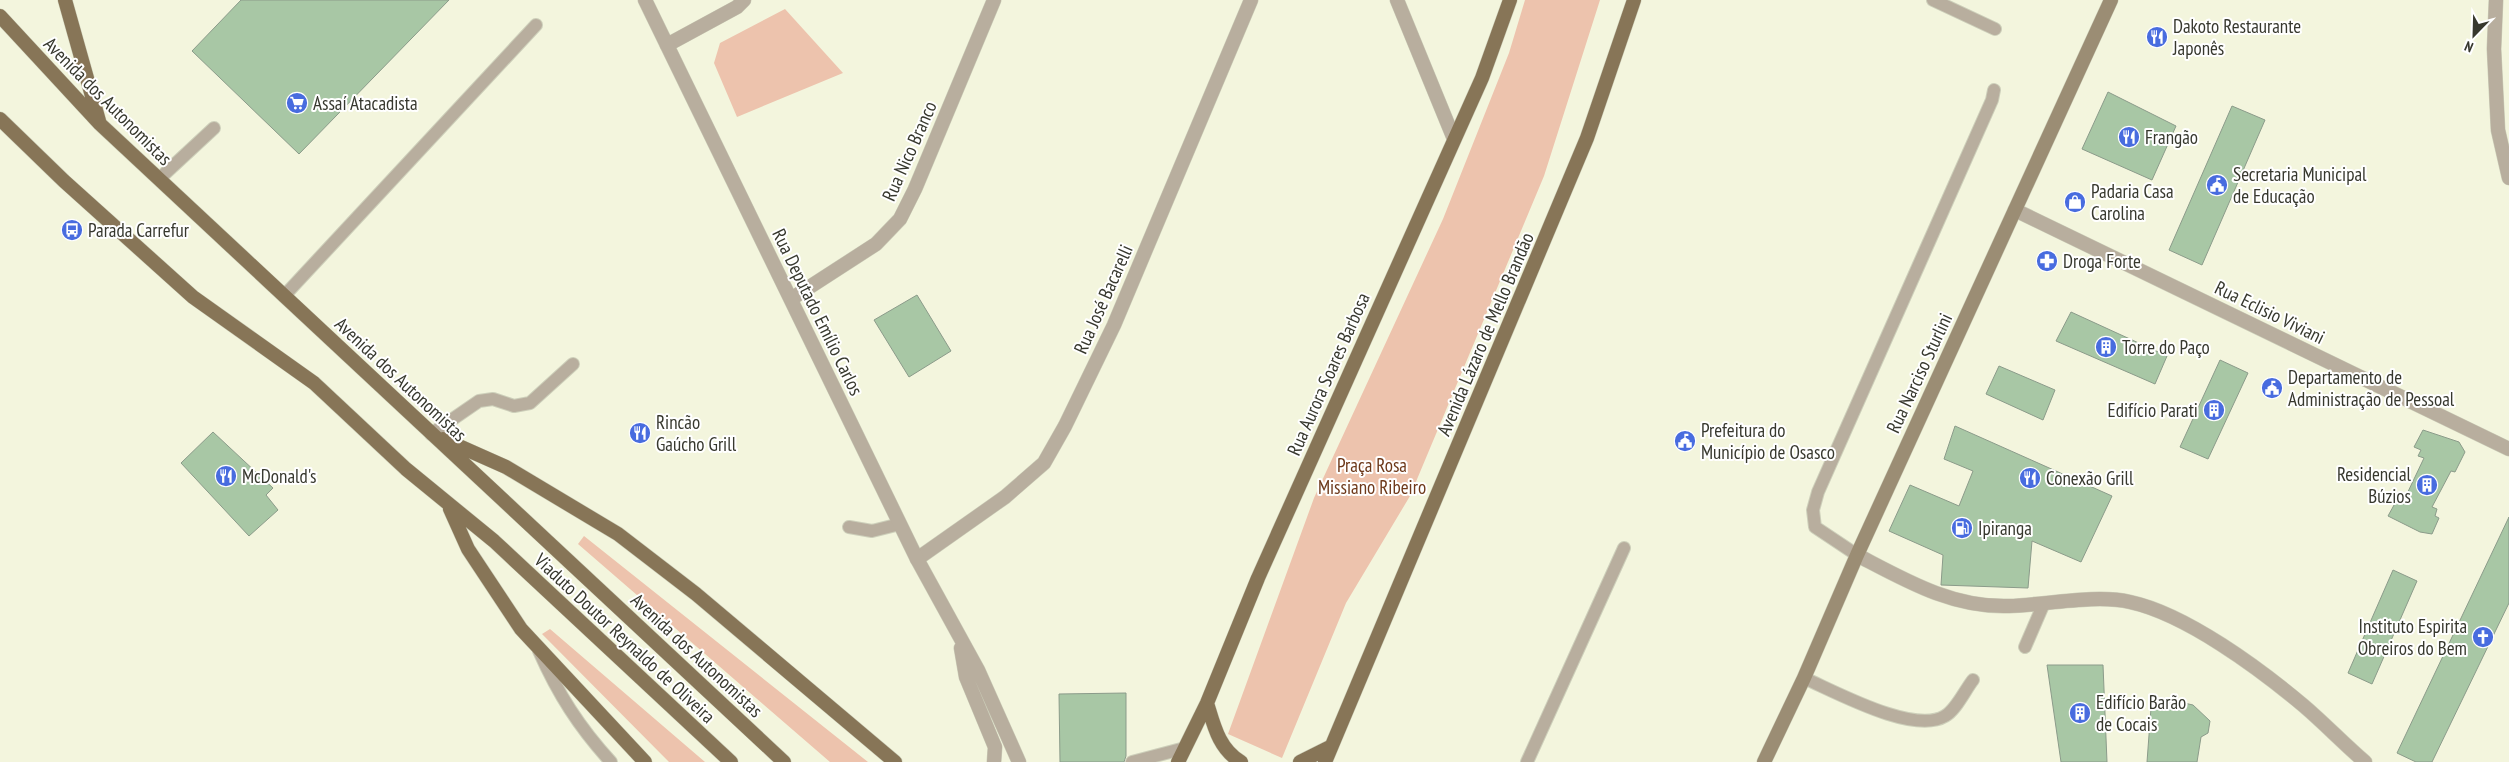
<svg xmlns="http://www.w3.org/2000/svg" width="2509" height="762" font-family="'PT Sans Narrow',sans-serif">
<rect width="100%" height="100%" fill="#f3f5dd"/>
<path fill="#edc3ad" d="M1525 0H1600L1544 176 1410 496 1346 603 1282 758 1228 734 1314 498 1443 219 1509 53Z
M785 9 843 73 737 117 714 63 720 43Z
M584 536 868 762H830L578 544Z
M550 629 705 762H669L542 634Z"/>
<path fill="#a8c7a5" stroke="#8b9b8a" d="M241 0H449L299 154 192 51Z
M2108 92 2176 126 2152 180 2082 149Z
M2232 106 2265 120 2202 265 2169 250Z
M917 295 951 351 909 377 874 320Z
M2071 312 2167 356 2155 384 2056 341Z
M2220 360 2248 373 2208 459 2180 447Z
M1999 366 2055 390 2043 420 1986 394Z
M1955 426 2112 496 2081 562 2032 541 2028 588 1941 585 1943 555 1889 531 1910 485 1959 506 1973 471 1944 459Z
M2423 430 2459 442 2465 452 2455 472 2451 471 2432 507 2437 509 2435 516 2439 518 2432 534 2420 532 2388 516 2399 496 2405 498 2424 458 2418 456 2421 450 2414 447Z
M213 432 273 488 266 495 278 510 249 536 181 463Z
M2509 517V603L2432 762H2416L2397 753Z
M2393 570 2417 581 2372 684 2348 673Z
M2047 665H2103L2107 762H2061Z
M1126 693V756L1124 762H1060L1059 694Z
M2171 700 2193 705 2210 721 2208 733 2201 737 2197 762H2147L2151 708Z"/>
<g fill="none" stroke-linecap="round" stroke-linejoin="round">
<g stroke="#cdcfba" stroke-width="14">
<path id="service" d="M1933 0 1995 29
M159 179 214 128
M284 296 536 25
M431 434 479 401 493 399 514 406 530 403 573 364
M849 527 872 531 900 524
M1857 555 1815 527 1813 510 1818 492 1992 100 1994 90
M2025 647 2044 603
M539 651C558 694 579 727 611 762
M1804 678C1836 692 1914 735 1945 716 1956 710 1965 690 1973 680
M1132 762 1185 748
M1527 762 1624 548"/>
</g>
<g stroke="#cdcfba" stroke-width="15">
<path id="minor" d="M2496 0 2494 49 2498 130 2509 178
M667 45 737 7 744 0
M2015 210 2509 449
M791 299 876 244 900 219 915 189 994 0
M1857 555C1905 580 1952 608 2009 606 2044 605 2096 594 2130 602 2186 614 2260 669 2304 706 2325 724 2344 744 2365 762
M917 559 1005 497 1044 463 1065 426 1114 325 1251 0"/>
</g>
<g stroke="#cdcfba" stroke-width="15">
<path id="tertiary" d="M645 0 917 559 978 670 1019 762
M1397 0 1454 139
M961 648 966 677 995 747 994 762"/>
</g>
<g stroke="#cdcfba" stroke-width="15">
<path id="secondary" d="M1764 762 1804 678 1857 555 2111 0"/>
</g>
<g stroke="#cdcfba" stroke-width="15">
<path id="primary" d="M65 0 99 121
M0 16 100 124 784 762
M0 119 64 181 193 297 314 383 406 469 494 541 731 762
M443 439 506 467 618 534 696 594 895 762
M450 509 468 549 521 629 645 762
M1207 703C1214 726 1219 749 1241 762
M1178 762 1207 703 1258 578 1482 78 1510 0
M1300 762 1330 747
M1325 762 1587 138 1634 0"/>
</g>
<use href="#service" stroke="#b8ae9e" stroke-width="12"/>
<use href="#minor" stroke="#b8ae9e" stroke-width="14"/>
<use href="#tertiary" stroke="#b8ae9e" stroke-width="14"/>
<use href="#secondary" stroke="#9b8d74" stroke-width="14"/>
<use href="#primary" stroke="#877557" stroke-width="14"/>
</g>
<defs>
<g id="restaurant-disc" transform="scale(1.125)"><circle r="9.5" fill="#486cdf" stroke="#fff"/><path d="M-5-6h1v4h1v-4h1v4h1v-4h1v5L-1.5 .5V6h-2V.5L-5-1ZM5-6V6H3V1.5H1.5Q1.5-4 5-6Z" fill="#fff"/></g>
<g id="supermarket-disc" transform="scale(1.125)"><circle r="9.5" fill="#486cdf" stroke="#fff"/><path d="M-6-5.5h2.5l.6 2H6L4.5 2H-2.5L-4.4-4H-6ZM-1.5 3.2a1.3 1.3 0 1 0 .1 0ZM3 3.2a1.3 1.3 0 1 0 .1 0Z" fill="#fff"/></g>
<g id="civic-disc" transform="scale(1.125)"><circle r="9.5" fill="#486cdf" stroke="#fff"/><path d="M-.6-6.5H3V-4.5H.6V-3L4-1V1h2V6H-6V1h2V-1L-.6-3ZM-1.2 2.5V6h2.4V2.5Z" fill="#fff"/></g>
<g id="shop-disc" transform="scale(1.125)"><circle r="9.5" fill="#486cdf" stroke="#fff"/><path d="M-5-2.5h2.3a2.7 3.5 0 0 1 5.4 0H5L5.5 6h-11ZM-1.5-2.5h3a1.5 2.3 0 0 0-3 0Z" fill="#fff"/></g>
<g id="bus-disc" transform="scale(1.125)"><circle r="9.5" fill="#486cdf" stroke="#fff"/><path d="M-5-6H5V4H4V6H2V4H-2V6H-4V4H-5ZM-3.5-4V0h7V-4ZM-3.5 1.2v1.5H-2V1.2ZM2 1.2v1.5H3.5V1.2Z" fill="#fff"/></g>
<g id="pharmacy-disc" transform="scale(1.125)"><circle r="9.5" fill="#486cdf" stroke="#fff"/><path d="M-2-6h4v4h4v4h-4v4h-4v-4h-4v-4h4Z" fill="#fff"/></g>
<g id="building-disc" transform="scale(1.125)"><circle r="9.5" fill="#486cdf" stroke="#fff"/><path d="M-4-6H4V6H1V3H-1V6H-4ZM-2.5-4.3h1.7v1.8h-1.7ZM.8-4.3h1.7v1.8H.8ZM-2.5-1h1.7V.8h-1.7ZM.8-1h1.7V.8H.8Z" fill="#fff"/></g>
<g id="fuel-disc" transform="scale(1.125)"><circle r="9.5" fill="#486cdf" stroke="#fff"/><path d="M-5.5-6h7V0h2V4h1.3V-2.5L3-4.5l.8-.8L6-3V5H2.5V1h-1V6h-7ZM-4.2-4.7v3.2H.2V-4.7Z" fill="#fff"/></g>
<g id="church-disc" transform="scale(1.125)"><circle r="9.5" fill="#486cdf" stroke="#fff"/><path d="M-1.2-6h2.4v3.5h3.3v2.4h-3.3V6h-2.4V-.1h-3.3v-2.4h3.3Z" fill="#fff"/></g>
</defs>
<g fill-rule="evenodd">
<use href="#restaurant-disc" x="2157" y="37"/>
<use href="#supermarket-disc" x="297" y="103"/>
<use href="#restaurant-disc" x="2129" y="137"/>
<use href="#civic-disc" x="2217" y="185"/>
<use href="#shop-disc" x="2075" y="202"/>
<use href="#bus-disc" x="72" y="230"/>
<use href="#pharmacy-disc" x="2047" y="261"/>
<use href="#building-disc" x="2106" y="347"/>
<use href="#civic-disc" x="2272" y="388"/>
<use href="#building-disc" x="2214" y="410"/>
<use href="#restaurant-disc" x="640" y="433"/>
<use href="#civic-disc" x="1685" y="441"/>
<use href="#restaurant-disc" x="226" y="476"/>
<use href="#restaurant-disc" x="2030" y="478"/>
<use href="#building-disc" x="2427" y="485"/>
<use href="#fuel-disc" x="1962" y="528"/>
<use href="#church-disc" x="2483" y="637"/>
<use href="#building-disc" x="2080" y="713"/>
</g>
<g text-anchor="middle" stroke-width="4" stroke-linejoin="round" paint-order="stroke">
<g font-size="19" fill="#37382e" stroke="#fff" text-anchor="start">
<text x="2173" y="33">Dakoto Restaurante<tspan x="2173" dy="22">Japonês</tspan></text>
<text x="313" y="110">Assaí Atacadista</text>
<text x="2145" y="144">Frangão</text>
<text x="2233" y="181">Secretaria Municipal<tspan x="2233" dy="22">de Educação</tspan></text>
<text x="2091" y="198">Padaria Casa<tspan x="2091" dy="22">Carolina</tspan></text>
<text x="88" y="237">Parada Carrefur</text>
<text x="2063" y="268">Droga Forte</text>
<text x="2122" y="354">Torre do Paço</text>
<text x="2288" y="384">Departamento de<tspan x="2288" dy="22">Administração de Pessoal</tspan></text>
<text x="2198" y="417" text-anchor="end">Edifício Parati</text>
<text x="656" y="429">Rincão<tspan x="656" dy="22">Gaúcho Grill</tspan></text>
<text x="1701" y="437">Prefeitura do<tspan x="1701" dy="22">Município de Osasco</tspan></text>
<text x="2411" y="481" text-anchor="end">Residencial<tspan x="2411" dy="22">Búzios</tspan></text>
<text x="242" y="483">McDonald's</text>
<text x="2046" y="485">Conexão Grill</text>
<text x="1978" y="535">Ipiranga</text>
<text x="2467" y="633" text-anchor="end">Instituto Espirita<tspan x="2467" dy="22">Obreiros do Bem</tspan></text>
<text x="2096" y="709">Edifício Barão<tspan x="2096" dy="22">de Cocais</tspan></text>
</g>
<g font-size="19" fill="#37382e" stroke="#fff">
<text transform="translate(108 101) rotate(45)" y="7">Avenida dos Autonomistas</text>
<text transform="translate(909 151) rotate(-66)" y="7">Rua Nico Branco</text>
<text transform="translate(1103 299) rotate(-66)" y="7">Rua José Bacarelli</text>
<text transform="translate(818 312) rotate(64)" y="7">Rua Deputado Emílio Carlos</text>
<text transform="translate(2270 312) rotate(26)" y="7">Rua Eclisio Viviani</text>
<text transform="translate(1485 334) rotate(-67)" y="7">Avenida Lázaro de Mello Brandão</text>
<text transform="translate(1919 373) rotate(-65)" y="7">Rua Narciso Sturlini</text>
<text transform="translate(1328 374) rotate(-66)" y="7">Rua Aurora Soares Barbosa</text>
<text transform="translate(401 379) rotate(43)" y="7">Avenida dos Autonomistas</text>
<text transform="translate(625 638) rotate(43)" y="7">Viaduto Doutor Reynaldo de Oliveira</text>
<text transform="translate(697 655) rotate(43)" y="7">Avenida dos Autonomistas</text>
</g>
<g font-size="19" fill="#6d3819" stroke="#fff">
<text x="1372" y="472">Praça Rosa<tspan x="1372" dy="22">Missiano Ribeiro</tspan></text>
</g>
</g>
<g transform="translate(2474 35) rotate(203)" stroke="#ffffff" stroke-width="4" paint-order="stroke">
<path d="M0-4L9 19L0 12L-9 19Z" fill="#37382e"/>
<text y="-8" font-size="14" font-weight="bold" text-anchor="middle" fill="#37382e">N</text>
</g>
</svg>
